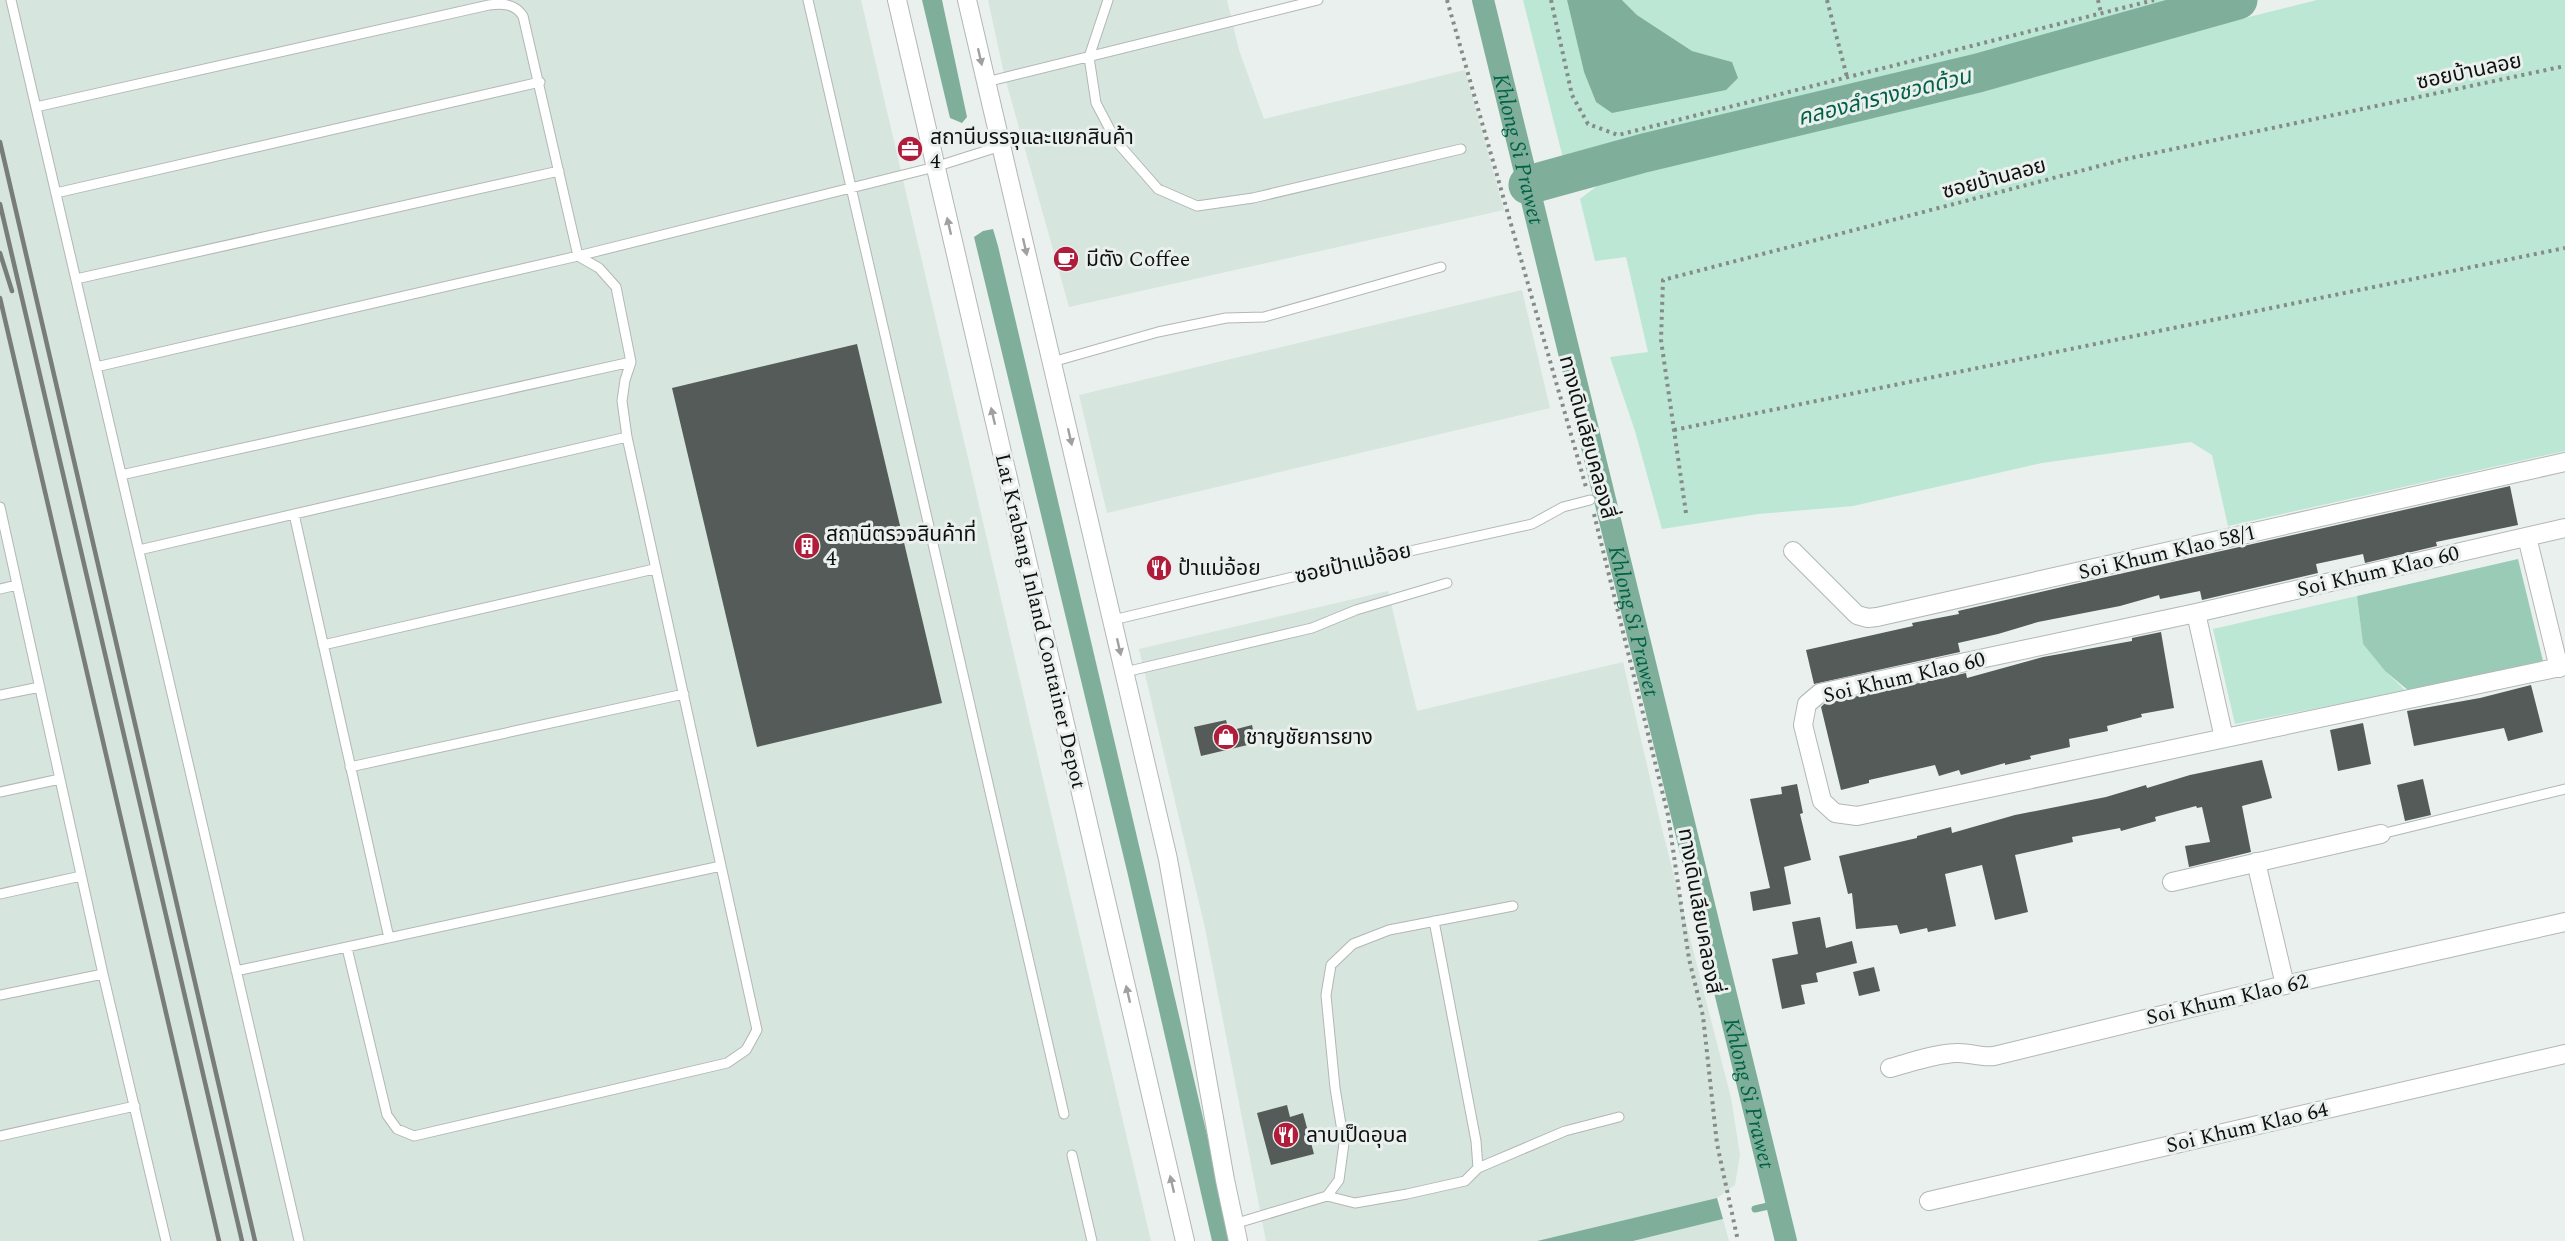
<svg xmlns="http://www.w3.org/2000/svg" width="2565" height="1241" font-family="Spectral,'Noto Sans Thai',serif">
<rect width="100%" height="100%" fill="#eaf0ed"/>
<path fill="#d6e5de" d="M0 0H861L1151 1241H0Z
M988 0H1227L1239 50 1264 119 1465 70 1504 210 1069 307 1004 74Z
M1522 290 1550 408 1107 513 1079 395Z
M1388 591 1417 711 1623 662 1660 821 1731 1098 1740 1155 1735 1185 1717 1198 1537 1241H1266L1205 928 1139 649Z
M1723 1219 1729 1241H1633Z"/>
<path fill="#bbe7d4" d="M1523 0H1567L1584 72 1596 102 1732 62 1692 51 1637 15 1622 0H2199L1587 161 1563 158Z
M2317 0H2565V451L2228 526 2212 455 2191 442 2042 463 1853 506 1758 514 1662 529 1635 431 1610 357 1648 352 1626 257 1595 261 1580 199 1610 176Z
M2357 596 2363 644 2385 671 2406 691 2235 724 2213 629Z"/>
<path fill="#9acbb6" d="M2518 559 2543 661 2409 691 2385 671 2363 644 2357 596Z"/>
<path fill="#7faf9a" d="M922 0H942L967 117 962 123 950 118Z
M1567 0H1622L1637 15 1692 51 1732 62 1738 78 1726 90 1612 113 1596 102 1584 72Z
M993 229 998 246 1232 1241H1212L1127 871 974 237 983 231Z
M1717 1198 1723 1219 1633 1241H1537Z"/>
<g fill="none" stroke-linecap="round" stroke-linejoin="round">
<path stroke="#7faf9a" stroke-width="7" d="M1755 1209 1777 1204"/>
<path stroke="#7faf9a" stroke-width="22" id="s1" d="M1483 0 1786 1241"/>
<path stroke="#7faf9a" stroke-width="39" d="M1528 185 1644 153 1978 73 2238 0"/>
</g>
<path fill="#555b58" d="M857 344 942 703 757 747 672 388Z
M2510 486 2518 525 2436 542 2437 546 2365 563 2363 554 2316 564 2318 573 2202 600 2200 591 2160 599 2159 595 2120 606 2038 622 1998 634 1958 643 1960 652 1814 684 1806 650 1913 626 1912 623 1959 614 1958 611 2075 584Z
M2161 632 2174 708 2141 714 2142 717 2107 726 2108 731 2069 739 2070 747 2030 756 2031 759 2005 765V763L1961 775 1959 770 1939 776 1935 765 1869 780V783L1841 790 1821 707 1825 703 1966 673 1967 678 2043 657 2132 641V638Z
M2531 685 2543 732 2508 741 2504 728 2414 746 2407 711 2480 698Z
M1226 720 1229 731 1252 725 1256 743 1201 756 1194 727Z
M2363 723 2371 764 2338 771 2330 730Z
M2262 760 2272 798 2242 806 2251 852 2189 867 2185 846 2210 842 2202 807 2197 808 2196 806 2155 817 2156 821 2121 831 2120 828 2072 837 2073 842 2015 855 2028 912 1995 920 1982 865 1945 874 1956 926 1928 932 1927 928 1900 934 1897 925 1856 929 1852 893 1848 894 1839 856 1917 838V836L1951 827 1952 833 2015 815 2106 797 2146 785 2147 788 2190 775Z
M2423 779 2431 815 2405 821 2397 785Z
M1797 784 1803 813 1800 814 1811 860 1784 867 1791 904 1753 911 1750 892 1770 888 1750 799 1782 794 1781 787Z
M1820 917 1826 948 1852 941 1857 963 1816 973 1818 982 1801 985 1805 1004 1782 1009 1772 959 1798 954 1792 922Z
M1874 967 1880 991 1859 996 1853 972Z
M1287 1105 1290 1117 1303 1113 1314 1154 1271 1165 1257 1113Z"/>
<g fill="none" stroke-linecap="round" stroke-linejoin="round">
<g stroke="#b2b7b5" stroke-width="11">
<path id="service" d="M11 0 299 1241
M808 0 1064 1114
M1108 0 1089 57 1096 103 1116 141 1158 189 1197 206 1253 198 1461 149
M986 82 1318 0
M36 107 489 5C503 3 515 4 523 16L578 256 599 268 616 287 631 362 625 380 622 401 627 437 757 1030 746 1050 727 1063 414 1136 397 1129 387 1115 347 948
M56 193 540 82
M76 279 559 171
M1052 362 1158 332 1226 318 1264 317 1441 267
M96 367 578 256 935 167 1001 146
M121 475 631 362
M0 507 103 974 166 1241
M294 514 389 938
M139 550 627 437
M0 589 17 585
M1113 620 1297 576 1532 524 1563 507 1590 500
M323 645 654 569
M1125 672 1312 628 1356 610 1447 583
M0 695 40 687
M350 767 684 694
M0 792 60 779
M2381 834 2565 789
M0 894 81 876
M236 971 721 866
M0 995 103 974
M0 1136 135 1106
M1072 1155 1092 1241
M1478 1168 1565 1131 1619 1117
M1327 1196 1355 1203 1407 1194 1465 1181 1478 1168 1476 1141 1434 921
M1234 1224 1327 1196 1339 1180 1344 1143 1335 1088 1326 995 1331 965 1353 944 1389 930 1513 906"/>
</g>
<g stroke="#b2b7b5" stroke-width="20">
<path id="minor" d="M897 0 1185 1241
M967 0 1168 859 1225 1180 1238 1241
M2565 528 2196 613 1820 693 1807 704 1803 725 1822 801 1835 813 1857 816 2565 666
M2527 537 2559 668
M1793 551 1857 615 1868 618 1877 617 2565 462
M2196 613 2224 738
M2256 862 2285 985
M2172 882 2381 834
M1890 1068C1912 1062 1934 1054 1956 1053 1969 1052 1981 1058 1994 1056L2285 985 2565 922
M1929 1201 2565 1054"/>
</g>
<path stroke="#868a88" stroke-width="4" stroke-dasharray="3 4.5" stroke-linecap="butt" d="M1447 0 1586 487
M1551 0 1572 95 1588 124 1618 135 2154 0
M1827 0 1847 77
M2098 0 2101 13
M1674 430 2565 248
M1686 513 1661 340 1663 280 2126 159 2565 66
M1594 514 1668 815 1689 959 1703 1016 1717 1144 1738 1241"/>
<use href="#service" stroke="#fff" stroke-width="9"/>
<use href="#minor" stroke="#fff" stroke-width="18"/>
<path stroke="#787c7a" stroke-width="4.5" d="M0 142 255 1241
M0 204 242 1241
M0 253 12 291
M0 298 219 1241"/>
</g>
<defs><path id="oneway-solid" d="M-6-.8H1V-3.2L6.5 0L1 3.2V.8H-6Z" transform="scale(1.5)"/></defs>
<g fill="#9fa09f">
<use href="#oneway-solid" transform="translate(980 57) rotate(77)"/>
<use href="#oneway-solid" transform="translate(949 226) rotate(-103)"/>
<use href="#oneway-solid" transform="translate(1025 247) rotate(77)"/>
<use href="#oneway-solid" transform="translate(993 416) rotate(-103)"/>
<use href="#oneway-solid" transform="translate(1070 437) rotate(77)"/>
<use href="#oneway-solid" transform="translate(1119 647) rotate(77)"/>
<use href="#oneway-solid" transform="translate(1128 994) rotate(-103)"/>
<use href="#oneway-solid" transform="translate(1172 1184) rotate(-103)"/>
</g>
<defs>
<g id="office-disc" transform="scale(1.35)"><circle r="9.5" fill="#b01c3b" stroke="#eaf0ed"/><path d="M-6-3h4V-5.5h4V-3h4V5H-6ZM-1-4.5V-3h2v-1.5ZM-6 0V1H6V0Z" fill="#fff"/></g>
<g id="cafe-disc" transform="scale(1.35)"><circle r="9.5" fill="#b01c3b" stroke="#eaf0ed"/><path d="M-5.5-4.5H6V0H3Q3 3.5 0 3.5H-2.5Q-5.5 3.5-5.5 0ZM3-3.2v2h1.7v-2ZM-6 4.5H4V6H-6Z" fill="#fff"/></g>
<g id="building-disc" transform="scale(1.35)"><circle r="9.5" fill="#b01c3b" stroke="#eaf0ed"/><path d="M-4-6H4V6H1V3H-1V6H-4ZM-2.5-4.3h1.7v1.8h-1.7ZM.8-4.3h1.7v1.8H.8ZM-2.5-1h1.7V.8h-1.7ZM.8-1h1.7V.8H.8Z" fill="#fff"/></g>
<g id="restaurant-disc" transform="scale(1.35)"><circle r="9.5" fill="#b01c3b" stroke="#eaf0ed"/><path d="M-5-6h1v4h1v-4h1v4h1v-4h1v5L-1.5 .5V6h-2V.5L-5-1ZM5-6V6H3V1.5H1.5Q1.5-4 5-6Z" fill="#fff"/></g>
<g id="shop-disc" transform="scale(1.35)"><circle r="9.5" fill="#b01c3b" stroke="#eaf0ed"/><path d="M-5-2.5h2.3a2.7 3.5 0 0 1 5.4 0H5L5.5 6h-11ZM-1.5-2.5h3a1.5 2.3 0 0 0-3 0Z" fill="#fff"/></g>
</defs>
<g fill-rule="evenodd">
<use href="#office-disc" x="910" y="149"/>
<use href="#cafe-disc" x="1066" y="259"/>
<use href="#building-disc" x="807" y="546"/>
<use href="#restaurant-disc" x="1159" y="568"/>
<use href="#shop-disc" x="1226" y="737"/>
<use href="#restaurant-disc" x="1286" y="1135"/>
</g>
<g text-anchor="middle" stroke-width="6" stroke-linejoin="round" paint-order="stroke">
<g font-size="21" fill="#0f1110" stroke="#eaf0ed">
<text transform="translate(2469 71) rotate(-12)" y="7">ซอยบ้านลอย</text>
<text transform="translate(1994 178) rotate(-15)" y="7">ซอยบ้านลอย</text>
<text transform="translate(1588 437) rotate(75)" y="7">ทางเดินเลียบคลองสี่</text>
<text transform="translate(2167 552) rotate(-13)" y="7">Soi Khum Klao 58/1</text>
<text transform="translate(1353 563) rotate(-13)" y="7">ซอยป้าแม่อ้อย</text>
<text transform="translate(2378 571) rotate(-13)" y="7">Soi Khum Klao 60</text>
<text transform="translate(1041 621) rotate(77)" y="7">Lat Krabang Inland Container Depot</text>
<text transform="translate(1904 677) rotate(-13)" y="7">Soi Khum Klao 60</text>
<text transform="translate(1700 911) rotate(80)" y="7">ทางเดินเลียบคลองสี่</text>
<text transform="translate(2227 999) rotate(-13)" y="7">Soi Khum Klao 62</text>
<text transform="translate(2247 1127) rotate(-13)" y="7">Soi Khum Klao 64</text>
</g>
<g font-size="21" fill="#0f1110" stroke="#eaf0ed" text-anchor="start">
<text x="930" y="144">สถานีบรรจุและแยกสินค้า<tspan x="930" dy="24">4</tspan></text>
<text x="1086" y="266">มีตัง Coffee</text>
<text x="826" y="541">สถานีตรวจสินค้าที่<tspan x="826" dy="24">4</tspan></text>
<text x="1178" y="575">ป้าแม่อ้อย</text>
<text x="1246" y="744">ชาญชัยการยาง</text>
<text x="1306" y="1142">ลาบเป็ดอุบล</text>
</g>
<g font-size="22" font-style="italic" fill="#026147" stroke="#eaf0ed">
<text transform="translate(1884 96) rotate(-14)" y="8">คลองลำรางชวดด้วน</text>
<text dy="8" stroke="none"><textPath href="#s1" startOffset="153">Khlong Si Prawet</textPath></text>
<text dy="8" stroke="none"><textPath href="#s1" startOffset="639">Khlong Si Prawet</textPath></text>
<text dy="8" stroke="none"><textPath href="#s1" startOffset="1125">Khlong Si Prawet</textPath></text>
</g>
</g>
</svg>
